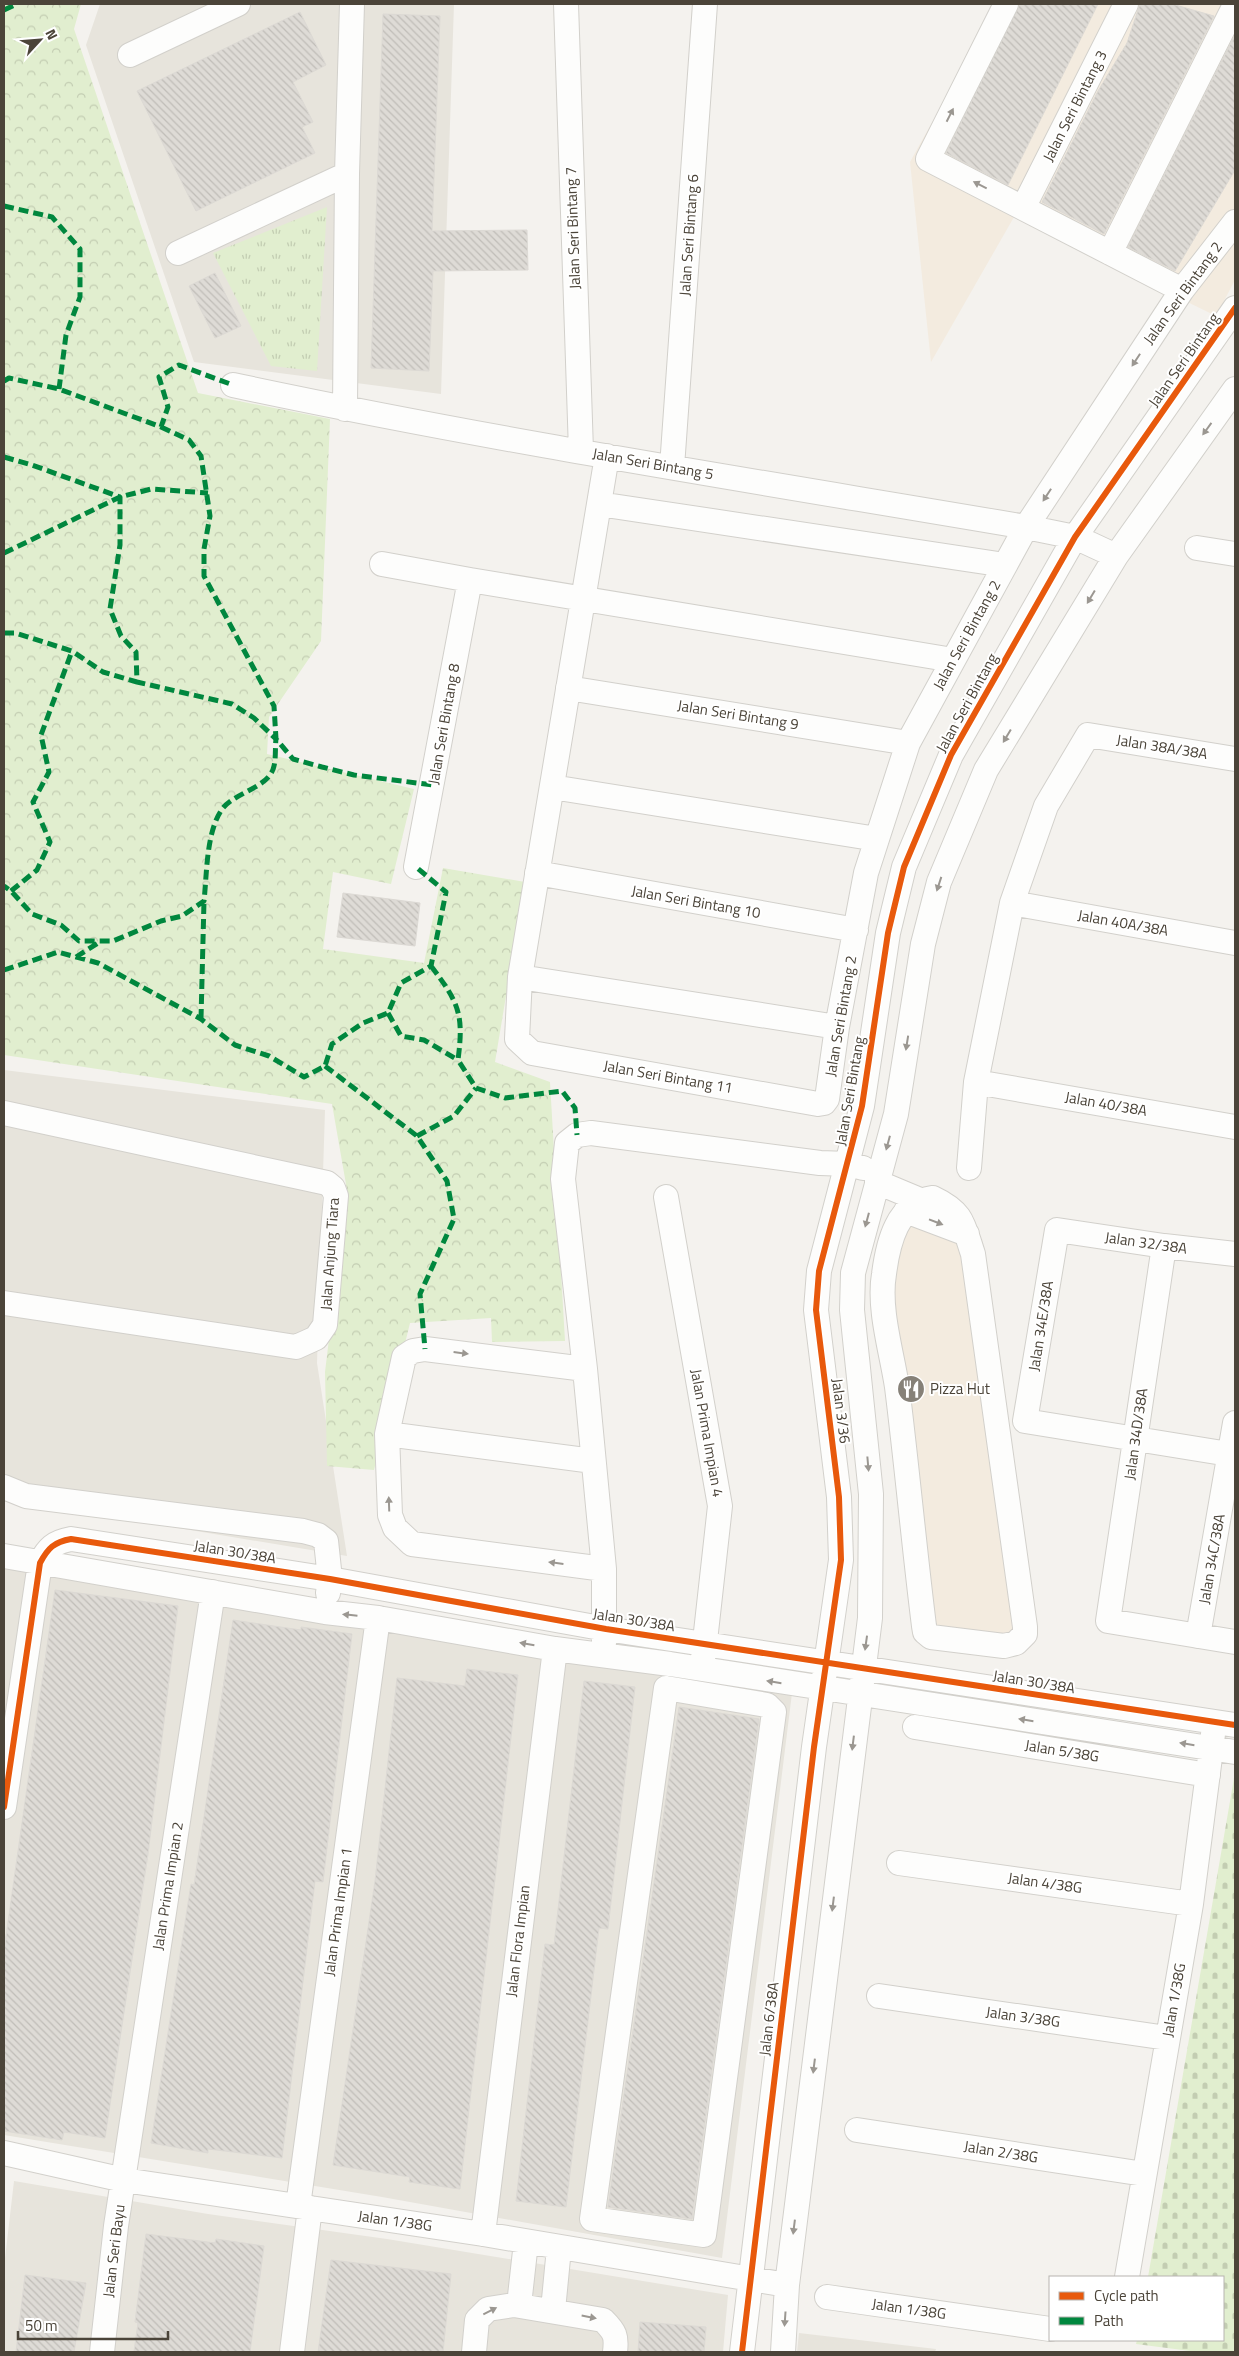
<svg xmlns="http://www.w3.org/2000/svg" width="1239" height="2356" font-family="'Titillium Web',sans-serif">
<defs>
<pattern id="forest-crowns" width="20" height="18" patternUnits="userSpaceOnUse" patternTransform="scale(1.25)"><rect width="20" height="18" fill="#e1eecf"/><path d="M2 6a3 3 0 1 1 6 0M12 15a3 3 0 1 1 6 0" fill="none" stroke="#c3cdb2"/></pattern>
<pattern id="cemetery-stones" width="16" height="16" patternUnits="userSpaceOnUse" patternTransform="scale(1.25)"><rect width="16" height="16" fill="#e1eecf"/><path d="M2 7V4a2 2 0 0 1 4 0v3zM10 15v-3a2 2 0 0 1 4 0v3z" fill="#c3cdb2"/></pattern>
<pattern id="park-tufts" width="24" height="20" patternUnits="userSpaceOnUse" patternTransform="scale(1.25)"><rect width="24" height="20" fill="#e1eecf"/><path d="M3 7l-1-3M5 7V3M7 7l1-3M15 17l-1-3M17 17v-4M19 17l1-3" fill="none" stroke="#c3cdb2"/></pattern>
<pattern id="building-back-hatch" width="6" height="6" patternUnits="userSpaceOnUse" patternTransform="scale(1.25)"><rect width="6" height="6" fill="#dedbd6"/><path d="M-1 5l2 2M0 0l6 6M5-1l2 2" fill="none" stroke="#c0bdb8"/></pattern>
</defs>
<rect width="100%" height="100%" fill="#f4f2ee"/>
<path fill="#e7e4dc" d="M100 4H454L441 394 194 362 86 45Z
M4 1070 325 1110 317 1363 347 1556 4 1499Z
M4 1564 792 1693 722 2258 382 2197 4 2135Z
M14 2181 208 2214 387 2239 728 2295 723 2352H4V2267Z
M799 2333 936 2349 935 2352H797Z"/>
<path fill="#f3ebdf" d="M998 4H1235V280L1216 316 1014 217 931 362 910 162Z
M904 1222 960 1226 1021 1630 1013 1638 934 1633 888 1296Z"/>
<path fill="url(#forest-crowns)" d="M4 4H81L74 29 198 393 330 419 321 641 269 717 267 754 414 789 391 884 333 872 323 949 424 963 443 868 525 882 495 1062 550 1082 565 1341 492 1342 491 1318 410 1323 374 1470 327 1466 325 1372 347 1190 332 1104 4 1055Z"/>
<path fill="url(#cemetery-stones)" d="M1234 1778 1235 2352H1198L1136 2344 1137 2340H1223V2277H1148Z"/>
<path fill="url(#park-tufts)" d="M327 207 317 371 271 366 213 253Z"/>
<path fill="url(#building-back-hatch)" stroke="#dcd9d4" d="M1020 4H1098L1008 185 946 153Z
M1140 4H1172L1214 16 1104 234 1042 202 1098 91 1127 43Z
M300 12 326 65 293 82 313 122 302 127 315 153 196 211 137 91Z
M383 14 440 16 432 231 527 230 528 270 433 271 429 371 371 368Z
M1235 35V170L1175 271 1128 247Z
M215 273 241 326 215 338 189 286Z
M343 893 420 903 415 946 337 937Z
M55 1590 178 1606 148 1854 105 2138 64 2132 62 2140 4 2131V1950Z
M233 1620 301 1630V1627L352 1634 323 1882 315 1881 282 2158 208 2149V2153L151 2143 191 1884 194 1885Z
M467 1669 518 1675 460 2189 409 2182 410 2177 333 2165 375 1881 397 1678 465 1686Z
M584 1681 635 1687 608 1929 599 1928 566 2207 516 2201 545 1944 554 1945Z
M679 1707 759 1719 692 2219 608 2207Z
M146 2234 215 2243 216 2239 264 2246 250 2352H134L138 2323 135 2322Z
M331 2260 451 2274 443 2352H318Z
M25 2275 86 2283 74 2352H16Z
M640 2322 706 2327 704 2352H638Z"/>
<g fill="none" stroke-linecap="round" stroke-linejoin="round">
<g stroke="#d2d0cb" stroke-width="26">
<path id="minor" d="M566 4 581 451
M1006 4 928 159 1182 290
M130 55 238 4
M1023 208 1126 4
M178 253 347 174
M1110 253 1235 5
M233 385C495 441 761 482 1026 527L1075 537 1116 556
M345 409 347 174 352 4
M607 456 520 977 517 1039 532 1053 818 1104 824 1103 827 1099 837 1027 866 873 908 743 1026 527 1182 290 1235 222
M672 467 705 4
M599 504 1005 565
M1197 548 1235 554
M382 564 470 580 953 660
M568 688 908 743
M552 787 877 839
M416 867 470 580
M537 873 856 930
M1012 903 1235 943
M520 977 837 1027
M976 1082 1235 1127
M4 1113 327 1183 333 1188 336 1196 325 1325 316 1338 296 1347 4 1303
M969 1168 976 1082 1012 903 1046 806 1088 735 1235 759
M877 1182 920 1200
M666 1197 720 1506 703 1659
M933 1198C963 1212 963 1224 973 1254L1025 1627V1634L1016 1643 1004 1646 931 1637 925 1632 924 1626C914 1546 907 1467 897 1387 892 1353 878 1309 884 1274 888 1243 897 1203 933 1198Z
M906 1211 967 1234
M1164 1246 1108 1621 1235 1642
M1235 1254 1164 1246 1057 1230 1025 1421 1235 1455
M585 1369 425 1349 413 1351 404 1357 387 1434 390 1515 395 1528 412 1544 604 1569
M387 1434 593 1461
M4 1487 26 1496 303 1531 318 1535 326 1541 330 1579 328 1593
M4 1556 325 1612 378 1618 555 1649 670 1664 1235 1752
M1198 1636 1235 1423
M604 1643V1569L585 1369 563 1179 567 1143 577 1135 591 1133 820 1163 848 1164 863 1168
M666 1688 767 1705 774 1712 704 2235 592 2219Z
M915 1727 1208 1775
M4 1807 40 1563C48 1548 54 1542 71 1539L330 1579 606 1629 1235 1725
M899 1863 1191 1904
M879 1996 1167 2038
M857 2130 1144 2174
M4 2153 124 2180 483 2234 787 2285
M298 2206 378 1618
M483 2234 555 1649
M1127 2277 1191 1904 1213 1734
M827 2297 1050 2329
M519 2305 526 2242
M553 2310 559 2248
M102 2352 116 2226 213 1592
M292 2352 310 2208
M474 2352 477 2320 488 2309 514 2305 603 2320C615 2332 617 2336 615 2352
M742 2352 814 1747 841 1560 839 1497 816 1310 819 1271 862 1106 888 933 904 867 951 755 1075 537 1235 308
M783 2352 787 2285 870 1618 871 1494 852 1310 853 1273 896 1114 923 944 939 882 986 770 1116 556 1235 389"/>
</g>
<use href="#minor" stroke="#fdfdfc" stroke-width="24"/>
<path stroke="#00873e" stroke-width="5" stroke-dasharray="10 5" stroke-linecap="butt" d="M4 10 17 4
M4 206 52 217 80 249V297L66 335 59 389
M4 381 9 378 59 389 161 427 168 407 159 377 179 365 233 385
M161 427 189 440 201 456 210 516 204 549V576L274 706 276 739 293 759 322 767 354 775 433 785
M4 457 32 465 120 497V545L110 609 121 636 136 652 137 682 232 704 254 718 276 739C275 747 276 758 274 766 270 787 236 792 223 808 206 830 207 874 204 901L182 916 161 921 113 941H79L61 925 32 914 11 891 4 886
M4 553 120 497 151 489 208 493
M4 633H15L72 651 103 672 137 682
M11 891 37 870 50 842 33 802 49 772 41 735 72 651
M76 957 101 941
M431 966C459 1003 464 1014 458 1060L476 1088 505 1098 562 1091 575 1108 577 1135
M4 970 58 952 98 963 201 1019 235 1045 269 1056 304 1077 325 1066 332 1044 363 1023 388 1013 401 983 431 966 446 892 416 867
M388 1013 401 1036 424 1040 458 1060
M201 1019 204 901
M325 1066 417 1136 447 1181 454 1219 420 1294 425 1349
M417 1136 454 1116 476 1088"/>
<g stroke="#fff" stroke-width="9">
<path id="cycleway" d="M4 1807 40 1563C48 1548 54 1542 71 1539L330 1579 606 1629 1235 1725
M742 2352 814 1747 841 1560 839 1497 816 1310 819 1271 862 1106 888 933 904 867 951 755 1075 537 1235 308"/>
</g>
<use href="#cycleway" stroke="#e8590c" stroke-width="6"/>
</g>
<defs><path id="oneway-solid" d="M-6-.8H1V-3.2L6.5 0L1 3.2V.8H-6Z" transform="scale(1.25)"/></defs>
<g fill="#9b9791">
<use href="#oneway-solid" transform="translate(950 115) rotate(-63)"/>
<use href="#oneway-solid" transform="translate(980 185) rotate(-153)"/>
<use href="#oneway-solid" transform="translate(1136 360) rotate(123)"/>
<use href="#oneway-solid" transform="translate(1207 429) rotate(126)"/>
<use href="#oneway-solid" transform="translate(1047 495) rotate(123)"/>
<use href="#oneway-solid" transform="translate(1091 597) rotate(121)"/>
<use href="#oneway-solid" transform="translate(1007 736) rotate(121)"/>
<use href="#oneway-solid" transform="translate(939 884) rotate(108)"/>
<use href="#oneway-solid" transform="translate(907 1043) rotate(99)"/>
<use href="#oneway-solid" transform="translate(888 1143) rotate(105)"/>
<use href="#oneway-solid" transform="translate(867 1220) rotate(105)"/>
<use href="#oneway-solid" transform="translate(936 1222) rotate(21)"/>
<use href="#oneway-solid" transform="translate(461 1353) rotate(7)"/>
<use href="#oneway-solid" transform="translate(868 1464) rotate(85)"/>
<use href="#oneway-solid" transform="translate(389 1504) rotate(-92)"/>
<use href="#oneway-solid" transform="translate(556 1563) rotate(-173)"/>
<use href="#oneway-solid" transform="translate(350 1615) rotate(-174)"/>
<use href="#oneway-solid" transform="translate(866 1643) rotate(98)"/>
<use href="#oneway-solid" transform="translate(527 1644) rotate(-170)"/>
<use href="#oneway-solid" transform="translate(774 1682) rotate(-171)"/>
<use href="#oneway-solid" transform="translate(1026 1720) rotate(-171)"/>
<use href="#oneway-solid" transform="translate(853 1743) rotate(97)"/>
<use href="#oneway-solid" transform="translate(1187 1744) rotate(-171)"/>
<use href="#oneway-solid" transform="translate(833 1904) rotate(97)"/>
<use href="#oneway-solid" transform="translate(814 2066) rotate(97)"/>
<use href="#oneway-solid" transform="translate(794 2227) rotate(97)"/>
<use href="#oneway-solid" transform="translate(490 2311) rotate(-27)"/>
<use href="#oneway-solid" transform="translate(589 2317) rotate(11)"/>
<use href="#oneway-solid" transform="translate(785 2319) rotate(94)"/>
</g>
<defs>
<g id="restaurant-disc" transform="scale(1.4375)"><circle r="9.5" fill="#868178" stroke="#fff"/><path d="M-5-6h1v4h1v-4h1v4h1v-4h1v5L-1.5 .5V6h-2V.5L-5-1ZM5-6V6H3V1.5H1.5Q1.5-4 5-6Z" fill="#fff"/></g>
</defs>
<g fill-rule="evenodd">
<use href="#restaurant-disc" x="911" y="1389"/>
</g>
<g text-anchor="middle" stroke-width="4" stroke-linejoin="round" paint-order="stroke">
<g font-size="15" fill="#4b4439" stroke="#fff">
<text transform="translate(1075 106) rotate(-63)" y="5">Jalan Seri Bintang 3</text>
<text transform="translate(573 228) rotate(-92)" y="5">Jalan Seri Bintang 7</text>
<text transform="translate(689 235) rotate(-86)" y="5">Jalan Seri Bintang 6</text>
<text transform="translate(1183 293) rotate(-54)" y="5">Jalan Seri Bintang 2</text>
<text transform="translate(1184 360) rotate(-55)" y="5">Jalan Seri Bintang</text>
<text transform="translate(653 464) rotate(10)" y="5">Jalan Seri Bintang 5</text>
<text transform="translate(967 635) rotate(-61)" y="5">Jalan Seri Bintang 2</text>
<text transform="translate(967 703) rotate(-61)" y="5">Jalan Seri Bintang</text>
<text transform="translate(738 715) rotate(9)" y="5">Jalan Seri Bintang 9</text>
<text transform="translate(444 724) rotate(-80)" y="5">Jalan Seri Bintang 8</text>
<text transform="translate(1162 747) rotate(9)" y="5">Jalan 38A/38A</text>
<text transform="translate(696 902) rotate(10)" y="5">Jalan Seri Bintang 10</text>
<text transform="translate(1123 923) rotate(10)" y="5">Jalan 40A/38A</text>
<text transform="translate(841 1016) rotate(-80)" y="5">Jalan Seri Bintang 2</text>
<text transform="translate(668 1077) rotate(10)" y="5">Jalan Seri Bintang 11</text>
<text transform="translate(850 1091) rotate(-80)" y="5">Jalan Seri Bintang</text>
<text transform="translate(1106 1104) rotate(10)" y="5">Jalan 40/38A</text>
<text transform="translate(1146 1243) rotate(8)" y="5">Jalan 32/38A</text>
<text transform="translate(330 1254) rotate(-86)" y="5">Jalan Anjung Tiara</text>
<text transform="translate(1041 1326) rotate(-81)" y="5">Jalan 34E/38A</text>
<text transform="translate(841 1411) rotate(83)" y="5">Jalan 3/36</text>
<text transform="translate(707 1433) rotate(80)" y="5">Jalan Prima Impian 4</text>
<text transform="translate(1136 1434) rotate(-82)" y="5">Jalan 34D/38A</text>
<text transform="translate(235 1552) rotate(9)" y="5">Jalan 30/38A</text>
<text transform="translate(1212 1559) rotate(-80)" y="5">Jalan 34C/38A</text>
<text transform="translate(634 1620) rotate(9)" y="5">Jalan 30/38A</text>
<text transform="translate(1034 1682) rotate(9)" y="5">Jalan 30/38A</text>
<text transform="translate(1062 1751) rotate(9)" y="5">Jalan 5/38G</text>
<text transform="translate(1045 1883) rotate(8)" y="5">Jalan 4/38G</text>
<text transform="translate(168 1886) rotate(-81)" y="5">Jalan Prima Impian 2</text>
<text transform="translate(338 1912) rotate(-82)" y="5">Jalan Prima Impian 1</text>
<text transform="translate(518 1941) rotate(-83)" y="5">Jalan Flora Impian</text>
<text transform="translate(1174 2000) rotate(-80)" y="5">Jalan 1/38G</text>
<text transform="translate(1023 2017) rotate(8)" y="5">Jalan 3/38G</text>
<text transform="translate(769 2019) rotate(-83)" y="5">Jalan 6/38A</text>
<text transform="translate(1001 2152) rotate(9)" y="5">Jalan 2/38G</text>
<text transform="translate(395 2221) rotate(8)" y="5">Jalan 1/38G</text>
<text transform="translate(114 2251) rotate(-83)" y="5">Jalan Seri Bayu</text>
<text transform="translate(909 2309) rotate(8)" y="5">Jalan 1/38G</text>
</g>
<g font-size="15" fill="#4b4439" stroke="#fff" text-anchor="start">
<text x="930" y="1394">Pizza Hut</text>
</g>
</g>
<rect width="1239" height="2356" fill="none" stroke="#4b4439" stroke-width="10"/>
<rect x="1049" y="2276" width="175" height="65" fill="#ffffff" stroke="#b7b4b0"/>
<rect x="1059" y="2292" width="25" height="8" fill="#e8590c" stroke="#b7b4b0"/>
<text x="1094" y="2301" font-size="15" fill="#4b4439">Cycle path</text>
<rect x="1059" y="2317" width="25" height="8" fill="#00873e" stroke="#b7b4b0"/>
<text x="1094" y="2326" font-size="15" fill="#4b4439">Path</text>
<g transform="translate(40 40) rotate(64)" stroke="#ffffff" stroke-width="4" paint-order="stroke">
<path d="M0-4L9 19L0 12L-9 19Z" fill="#4b4439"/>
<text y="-8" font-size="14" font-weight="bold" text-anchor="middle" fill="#4b4439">N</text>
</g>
<path d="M18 2331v8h150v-8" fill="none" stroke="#4b4439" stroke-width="2.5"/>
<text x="25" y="2331" font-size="15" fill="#4b4439" stroke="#ffffff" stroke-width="4" paint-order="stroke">50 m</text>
</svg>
